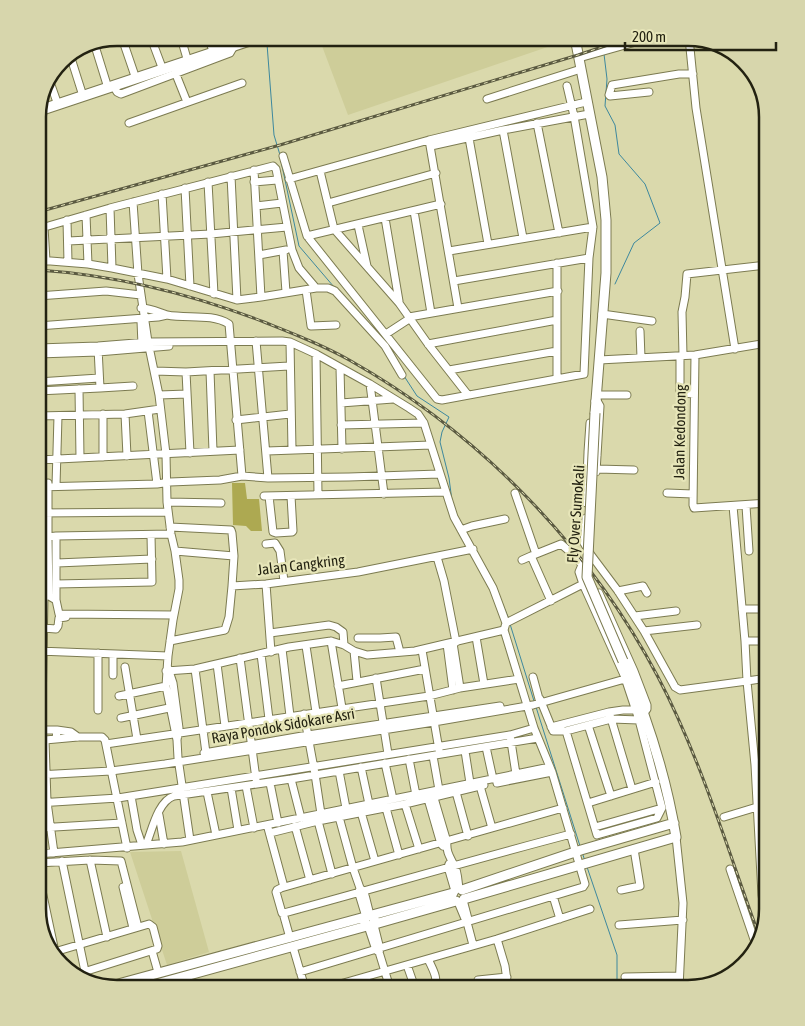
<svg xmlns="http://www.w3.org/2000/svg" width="805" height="1026" font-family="'Asap Condensed',sans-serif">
<rect width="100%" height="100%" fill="#dad9ac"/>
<path fill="#cecd99" d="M319 38H561L562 42 348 115Z
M181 851 209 952 167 965 130 852Z"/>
<path fill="#ada951" d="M232 483H245L247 499H259L262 531H251L246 526 233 525Z"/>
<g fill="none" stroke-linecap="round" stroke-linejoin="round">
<path stroke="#3d889e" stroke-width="1" d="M602 38 603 48
M267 44 274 135 280 155
M604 54 607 79 605 106 615 125 619 154 645 184 660 223 634 243 615 284
M281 161 299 246 334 287
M404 376 417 396 449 417 442 432 440 442 449 478 452 501
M500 598 508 617
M510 624 534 701
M536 707 580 846
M582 852 585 861
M587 867 617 955V988"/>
<g stroke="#7c7b51" stroke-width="9">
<path id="minor" d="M122 38 136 79
M151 38 163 70
M181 38 188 62
M208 38 214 53
M689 38 696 108 735 349
M95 46 108 88
M70 55 83 96
M579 58 650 38
M175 72 187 102
M51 85 58 105
M114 87 117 92 121 94 230 53 234 46
M649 92 610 96 609 95 612 85 679 74H693
M487 99 581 69
M129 123 242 83
M537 123 559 233
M503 130 523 238
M469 138 488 244
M429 140 458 308
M431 146 503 130 589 114
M283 156 307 236 437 399 442 400 584 374 589 258 593 227 574 116 567 86
M254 170 261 297
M320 171 334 229 399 303 428 344 468 395
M231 176 237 300
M289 179 429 140 586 102
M208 182 214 294
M254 182 277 180
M185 188 190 286
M162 194 167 279
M133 202 138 274 148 342 159 395 166 454 167 502 171 534 175 551 179 580V589L173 620 168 656 166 686 177 740
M328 203 436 173
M256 206 282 203
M110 208 112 268
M414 211 431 313
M86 215 88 264
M385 218 399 301
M67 220 68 262
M358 225 367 266
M44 227 46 261
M38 229 110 208 273 166 276 169 292 250 299 268 316 288H328L335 291 385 346 402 375
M307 236 441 204
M68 241 211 234 287 227
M283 251 286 292
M449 251 593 227
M259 255 286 250
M38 260 88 264 112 268 167 279 237 300 261 297 316 288
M454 281 589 258
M306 290 311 326 336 325
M38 296 106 291 141 295
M141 308C150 308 158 312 167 315 187 319 211 313 229 324L242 476
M602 314 652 321
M409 317 558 291
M141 321 142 345
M38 326 158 317 167 315
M640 331 641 358
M386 334 409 319
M256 341 268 478
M290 342 292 450
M428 344 557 320
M38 348 98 346 148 342 282 341 290 342 316 354 370 384 409 408 418 414 424 423 454 517 493 588 506 623 504 630 534 728 552 772 585 884 583 887 300 972
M38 354 98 352 169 346
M316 354 318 495
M695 355 693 505 694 508 767 503
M680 356V391L682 393 694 394
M683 356 682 312 685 297 687 274 767 265
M599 360 695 355 767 343
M340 368 342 449
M449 370 557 351
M155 371 186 372 289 366
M210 371 213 451
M186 372 190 453
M557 379V263
M38 382 99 378
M370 384 384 494
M100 388 133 386
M79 389 80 458
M38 391 100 388 98 348
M159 395 187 394
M597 395H627
M595 401 596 399 600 406 596 472
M341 403 393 399
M148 411 157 484
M103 414V457
M125 414 127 456
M38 416 125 414 160 409
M236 420 290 414
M341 425 424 423
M267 451 431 445
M588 452 590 423
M38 460 240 450
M597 469 634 470
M56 486 58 416
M38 487 157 484 170 482 220 480 242 476 268 478 349 477 439 474
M515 493 536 554
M667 493 693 494
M264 496 446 492
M269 496 273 532 276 533 292 532 293 531 291 496
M167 502 221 503
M586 503 588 453 595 452 597 455
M746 506 749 551
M38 513 168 512
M586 518 584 543 591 555 618 591 644 631 675 687 680 690 747 681 745 641 733 506
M170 527 231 530 232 533 234 556 232 586
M461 530 472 526 505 519
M38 537H48V483
M266 544 275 543 280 551 284 581
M175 551 234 556
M437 557 444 581 456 642
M522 560 531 556
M57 563 152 559
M56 584 152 582 151 535
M266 584 271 652
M618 591 643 586 647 593
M599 593 634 671 647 705V709L644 713
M49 596 48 537 56 536
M56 600V536L171 534
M551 601 531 556 561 544 575 556 582 565
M742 609H767
M635 616 676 611
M506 623 583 584
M43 628 56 629 58 626 59 618 66 617
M644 631 697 625
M270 633 329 625 336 627 343 632 344 645
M476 637 484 684
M358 638H380L396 637 400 652
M170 641 225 630 229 617 232 586 266 584 358 572 473 549
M331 641 342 708
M745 641H767
M453 643 460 688
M447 644 453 690
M306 646 316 712
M282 649 290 716
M422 650 439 750
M38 651 168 656
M354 651 357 681
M98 653V710
M261 654 269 719
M240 658 256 779
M217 664 225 726
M125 667 137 739
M168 668 173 683 179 728 177 740 178 758 190 840
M195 669 206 753
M166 671 195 669 289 647 331 641 344 645 354 651 367 655 415 651 504 630
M113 675V654
M533 677 539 699
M376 678 388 754
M338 686 425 669
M119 696 166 686
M540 699 553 731H566L611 719 639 720
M42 714 44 596H49L56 600 59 614 174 615
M304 714 315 774 321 814
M610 715 632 789
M121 718 169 708
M588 725 611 796
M551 727 609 712 623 710H638
M38 730H57L56 739
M57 730 71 732 78 737
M566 731 597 835 657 818 662 808 639 720 624 675 583 584 579 572 582 565 588 573
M106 744 429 696 460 688 519 679
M486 747 493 779
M465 751 470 783
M204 753 308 735 500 706
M433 756 439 790
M409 759 416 795
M385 763 393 799
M361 767 369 804
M339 771 346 808
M516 774 550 767
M38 775 111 771 165 764 434 722 533 705 625 679
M291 779 301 818
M270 783 278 823
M497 783 552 772
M246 786 254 828
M480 786 492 828 281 888 277 890 276 892 282 913H284C380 887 475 859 571 834
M231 788 238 830
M207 792 216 835
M456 792 468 836
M131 796 137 830 142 845
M434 798 447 842C446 852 450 857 454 865 458 871 458 882 459 889
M428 799 441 844 443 846
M38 803 118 798 510 735 534 728
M588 803 656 782
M405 804 419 849
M386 808 399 855
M361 812 375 861
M159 815 164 844
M339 817 353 868 360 888 364 892 366 899 370 915
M724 817 767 804
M318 821 332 874
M295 826 310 880
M595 827 662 808
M38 828 122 823
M268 828 284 887
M492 828 563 808
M270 833 318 821 405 804 484 785
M676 837 683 903 679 988
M146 845C152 830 158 801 174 796L291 779 538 738
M54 853 47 802 45 740 78 737H102L105 740 127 848
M38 854 182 842 516 774 510 735
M90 860 107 937
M62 861 87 981
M38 863 90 860 121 861 138 927
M449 864 448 867 455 891
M730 869 757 948
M38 872 55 952
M123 887 133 928
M621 890 640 886 634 849
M359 891V894L366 917
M553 896 560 919
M463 900 468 919
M458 902 468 926 473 945
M283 913 290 938
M765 917 762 895 755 765 747 681 767 678
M374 925 380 949 379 952
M619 925 683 920
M368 926 376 950 379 952 390 988
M497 939 505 966 508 988
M293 947 305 988
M152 951 158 972
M51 953 149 924 153 927 158 946 157 949 74 975
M428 959C432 968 440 980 433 988
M407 965 415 988
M625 977 679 976
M360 979 363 988
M478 980 507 977
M169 981 172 988
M326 988 497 939 590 909"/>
</g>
<g stroke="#7c7b51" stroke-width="11">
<path id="major" d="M575 38 602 177 606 220V273L595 413
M462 890 581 850 674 823
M464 899 676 837C666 776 647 717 623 661
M372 915 453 893
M375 924 456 901
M107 987 365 917
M142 988 367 926H372L375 921 372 915 367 916 364 920 367 926"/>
</g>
<g stroke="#7c7b51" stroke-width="12">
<path id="highway" d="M38 111 257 38"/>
</g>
<use href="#minor" stroke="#fff" stroke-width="7"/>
<use href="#major" stroke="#fff" stroke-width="9"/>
<use href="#highway" stroke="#fff" stroke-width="10"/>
<g stroke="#5b5a41" stroke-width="3">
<path id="rail" d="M38 212 280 145 578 55 629 38
M38 270C116 275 191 294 264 322 294 334 323 345 351 361 480 434 589 546 658 677 701 759 728 851 760 938"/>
</g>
<use href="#rail" stroke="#e7e6b9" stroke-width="1" stroke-dasharray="4" stroke-linecap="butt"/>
<g stroke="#7c7b51" stroke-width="11" stroke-linecap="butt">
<path id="major-bridge" d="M595 413 587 577 623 661"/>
</g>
<use href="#major-bridge" stroke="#fff" stroke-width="9"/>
</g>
<g text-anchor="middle" stroke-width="4.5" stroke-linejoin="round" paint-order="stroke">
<g font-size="15" fill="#232211" stroke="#e7e6b9">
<text transform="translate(680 432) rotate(-89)" y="5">Jalan Kedondong</text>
<text transform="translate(576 514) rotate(-86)" y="5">Fly Over Sumokali</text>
<text transform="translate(301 565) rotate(-7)" y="5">Jalan Cangkring</text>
<text transform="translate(283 726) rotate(-10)" y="5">Raya Pondok Sidokare Asri</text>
</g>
</g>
<path d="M0 0H805V1026H0ZM117 46H688A71 71 0 0 1 759 117V909A71 71 0 0 1 688 980H117A71 71 0 0 1 46 909V117A71 71 0 0 1 117 46Z" fill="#d7d6ac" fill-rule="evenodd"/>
<path fill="none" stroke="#232211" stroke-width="2.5" d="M117 46H688A71 71 0 0 1 759 117V909A71 71 0 0 1 688 980H117A71 71 0 0 1 46 909V117A71 71 0 0 1 117 46Z"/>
<path d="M625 42v8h151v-8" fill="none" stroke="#232211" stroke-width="2.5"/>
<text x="632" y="42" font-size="15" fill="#232211" stroke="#e7e6b9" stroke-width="4" paint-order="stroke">200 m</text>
</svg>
